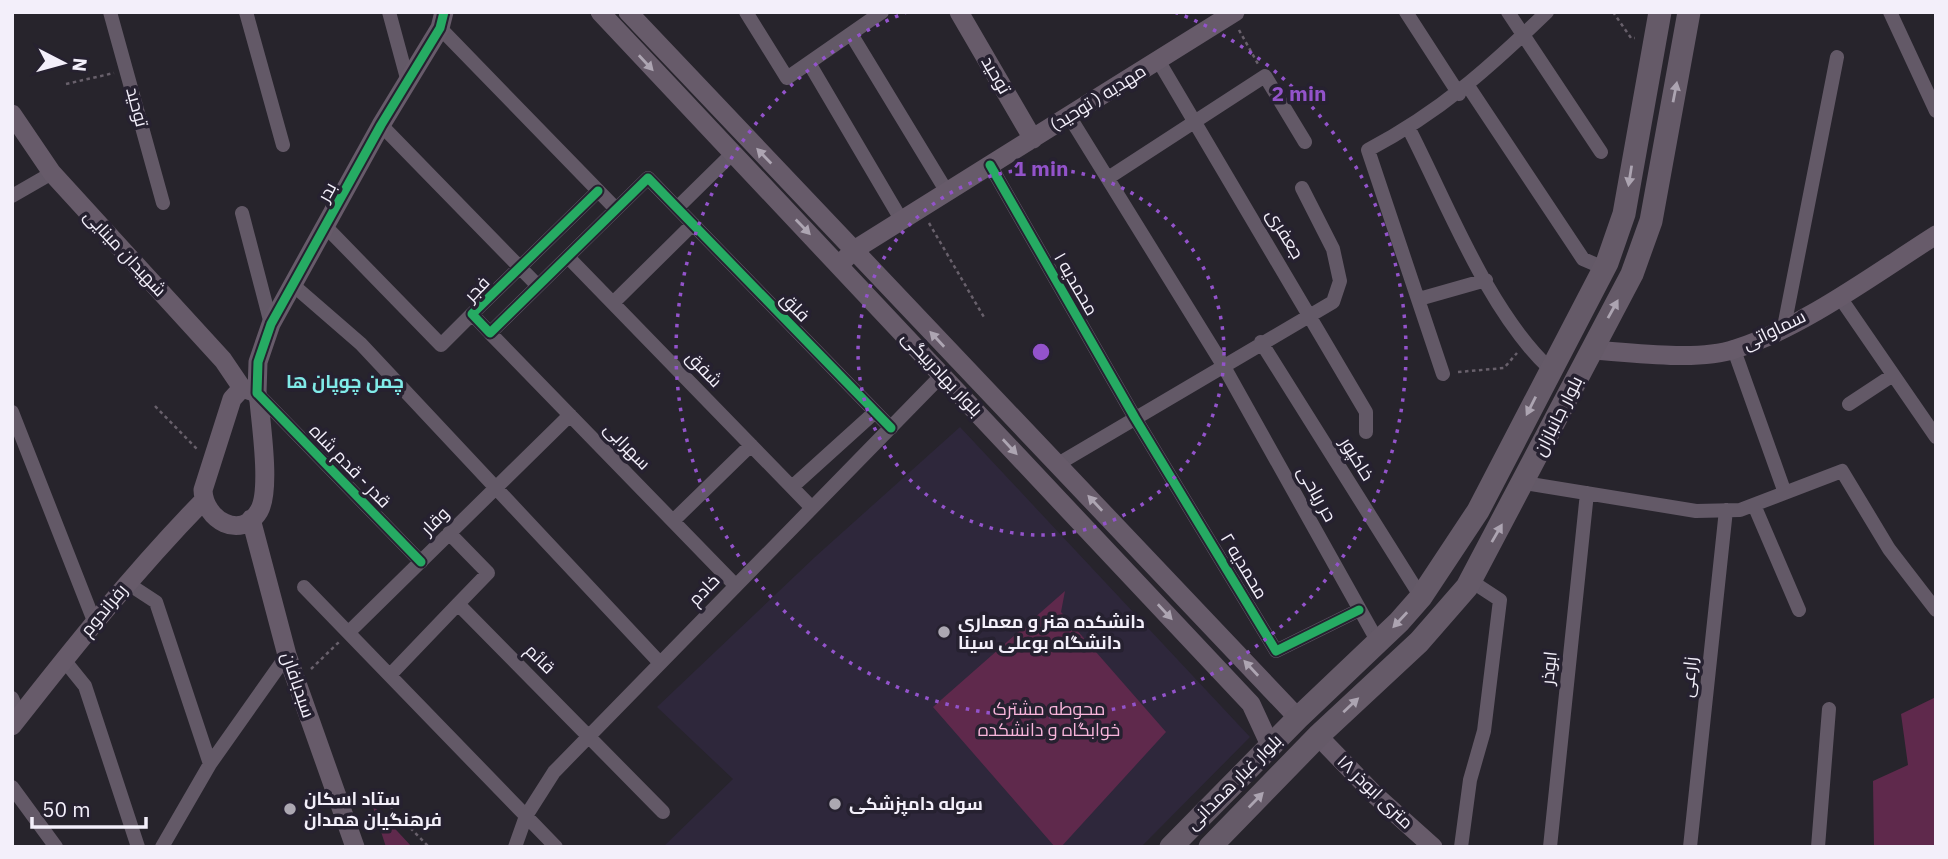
<svg xmlns="http://www.w3.org/2000/svg" width="1948" height="859" font-family="'IBM Plex Sans',Cairo,sans-serif">
<rect width="100%" height="100%" fill="#27242c"/>
<path fill="#2e273b" d="M960 427 1250 737 1141 847H663L733 779 657 707 815 557Z"/>
<path fill="#5f294c" d="M1065 591 1061 612 1166 732 1061 847H1055L933 707Z
M1936 697V847H1874L1873 781 1908 765 1901 714Z
M372 804 412 847H386Z"/>
<g fill="none" stroke-linecap="round" stroke-linejoin="round">
<path stroke="#68606b" stroke-width="2.5" stroke-dasharray="3.5 3.5" stroke-linecap="butt" d="M1613 12 1631 38H1635
M1239 30 1258 64
M66 84 114 73
M929 223 985 319
M1458 372 1504 368 1517 353
M155 406 197 449
M311 669 339 642
M386 803 429 847"/>
<path stroke="#635967" stroke-width="14" d="M110 12 163 203
M246 12 283 145
M389 12 408 82
M746 12 787 78 882 12
M1406 12 1459 94
M1508 12 1601 152
M1890 12 1936 111
M440 28 616 209
M851 34 947 192
M1158 60 1366 412V432
M809 63 902 221
M1468 86 1583 259 1604 268
M1069 116 1223 365 1378 642
M381 125 538 286
M1409 129C1448 205 1488 311 1550 369
M990 165 1135 418 1276 651 1359 610
M1108 178 1265 76 1305 142
M598 191 472 314 490 333 648 178 891 428
M12 196 52 173
M677 208 733 153
M242 213 271 324
M326 227 441 345 472 314
M568 257 812 508
M293 285 361 344 660 663
M1839 296 1936 437
M1419 299 1486 280
M613 303 693 224
M1784 327 1837 57
M490 333 736 586
M1261 342 1421 597
M1734 350 1785 493
M1443 374 1368 150C1440 112 1489 68 1547 12
M257 393 421 562
M1849 404 1893 375
M12 412 94 621
M1058 464 1333 302 1340 281 1333 249 1302 188
M1524 483 1696 511 1740 510 1842 471 1889 549 1936 610
M792 487 875 412
M1754 505 1799 610
M673 521 751 445
M449 533 488 573 458 604 663 812
M127 583 156 602 210 764
M304 587 556 847
M350 631 570 415
M64 660 85 686 138 847
M391 674 458 604
M12 698 20 716
M12 787 56 847
M162 847 210 764 287 655
M515 847 526 816 554 772 942 375
M1461 847 1470 780 1484 731 1500 600 1471 581
M1550 847 1587 493
M1690 847 1726 510
M1818 847 1829 709"/>
<path stroke="#675b6a" stroke-width="19" d="M600 12 1251 704 1270 745
M628 12 1298 718
M959 12 1033 139
M12 114 52 173 223 360 242 388
M845 259 854 250 1235 12
M1591 350C1632 352 1697 362 1735 349 1802 328 1876 273 1936 235
M242 388 257 393 259 401C261 425 271 491 259 511 241 541 204 520 203 490L232 399Z
M257 393 258 362 271 324 381 125 440 28 444 12
M251 519 287 655 355 847
M12 726C73 648 134 572 203 501
M1318 736 1375 795 1433 847"/>
<path stroke="#655a68" stroke-width="23" d="M1171 847 1298 718 1399 622 1421 597 1478 511 1607 263 1624 214 1660 12
M1210 847 1318 736 1419 642 1467 587 1632 274 1651 221 1689 12"/>
<g stroke="#262130" stroke-width="13">
<path id="cycleway" d="M990 165 1135 418 1276 651 1359 610
M598 191 472 314 490 333 648 178 891 428
M421 562 257 393 258 362 271 324 381 125 440 28 444 12"/>
</g>
<use href="#cycleway" stroke="#26ab63" stroke-width="9"/>
</g>
<defs><path id="oneway-solid" d="M-6-.8H1V-3.2L6.5 0L1 3.2V.8H-6Z" transform="scale(1.75)"/></defs>
<g fill="#ada5b2">
<use href="#oneway-solid" transform="translate(646 63) rotate(47)"/>
<use href="#oneway-solid" transform="translate(764 156) rotate(-134)"/>
<use href="#oneway-solid" transform="translate(803 227) rotate(46)"/>
<use href="#oneway-solid" transform="translate(937 339) rotate(-133)"/>
<use href="#oneway-solid" transform="translate(1010 447) rotate(47)"/>
<use href="#oneway-solid" transform="translate(1095 503) rotate(-133)"/>
<use href="#oneway-solid" transform="translate(1165 612) rotate(47)"/>
<use href="#oneway-solid" transform="translate(1251 668) rotate(-133)"/>
</g>
<g fill="#aca4b1">
<use href="#oneway-solid" transform="translate(1675 92) rotate(-79)"/>
<use href="#oneway-solid" transform="translate(1630 176) rotate(99)"/>
<use href="#oneway-solid" transform="translate(1613 309) rotate(-61)"/>
<use href="#oneway-solid" transform="translate(1531 406) rotate(117)"/>
<use href="#oneway-solid" transform="translate(1497 533) rotate(-60)"/>
<use href="#oneway-solid" transform="translate(1400 620) rotate(133)"/>
<use href="#oneway-solid" transform="translate(1351 705) rotate(-43)"/>
<use href="#oneway-solid" transform="translate(1256 800) rotate(-46)"/>
</g>
<g fill="none" stroke="#9353cb" stroke-width="3.5" stroke-dasharray="3.5 7">
<circle cx="1041" cy="352" r="183"/>
<path d="M1175 12A365 365 0 1 1 907 12"/>
</g>
<g fill="#aca8b2" stroke="#262130" stroke-width="2.5">
<circle cx="944" cy="632" r="7"/>
<circle cx="835" cy="804" r="7"/>
<circle cx="290" cy="809" r="7"/>
</g>
<g text-anchor="middle" stroke-width="7" stroke-linejoin="round" paint-order="stroke">
<g font-size="18" fill="#f3effa" stroke="#262130">
<text transform="translate(996 75) rotate(60)" y="6">توحید</text>
<text transform="translate(1098 98) rotate(-32)" y="6">مهدیه ( توحید)</text>
<text transform="translate(137 107) rotate(75)" y="6">توحید</text>
<text transform="translate(327 192) rotate(-61)" y="6">بدر</text>
<text transform="translate(1285 234) rotate(59)" y="6">جعفری</text>
<text transform="translate(125 253) rotate(47)" y="6">شهیدان مینایی</text>
<text transform="translate(1076 284) rotate(60)" y="6">محمدیه ۱</text>
<text transform="translate(477 289) rotate(-47)" y="6">فجر</text>
<text transform="translate(795 307) rotate(46)" y="6">فلق</text>
<text transform="translate(1774 330) rotate(-26)" y="6">سماواتی</text>
<text transform="translate(704 369) rotate(46)" y="6">شفق</text>
<text transform="translate(942 374) rotate(47)" y="6">بلوار بهادربیگی</text>
<text transform="translate(1558 416) rotate(-63)" y="6">بلوار جانبازان</text>
<text transform="translate(627 446) rotate(46)" y="6">سهرابی</text>
<text transform="translate(1357 459) rotate(58)" y="6">خاکپور</text>
<text transform="translate(350 466) rotate(46)" y="6">قدر - قدم شاه</text>
<text transform="translate(1317 494) rotate(61)" y="6">حر ریاحی</text>
<text transform="translate(435 521) rotate(-45)" y="6">وقار</text>
<text transform="translate(1244 566) rotate(59)" y="6">محمدیه ۲</text>
<text transform="translate(704 590) rotate(-46)" y="6">خادم</text>
<text transform="translate(104 610) rotate(-50)" y="6">رفراندوم</text>
<text transform="translate(540 659) rotate(45)" y="6">قائم</text>
<text transform="translate(1549 668) rotate(-84)" y="6">ابوذر</text>
<text transform="translate(1689 677) rotate(-84)" y="6">زارعی</text>
<text transform="translate(298 685) rotate(71)" y="6">سبدبافان</text>
<text transform="translate(1234 782) rotate(-45)" y="6">بلوار غبار همدانی</text>
<text transform="translate(1375 792) rotate(44)" y="6">۱۸ متری ابوذر</text>
</g>
<g font-size="18" font-weight="bold" fill="#f3effa" stroke="#262130" text-anchor="start">
<text x="958" y="628">دانشکده هنر و معماری<tspan x="958" dy="21">دانشگاه بوعلی سینا</tspan></text>
<text x="304" y="805">ستاد اسکان<tspan x="304" dy="21">فرهنگیان همدان</tspan></text>
<text x="849" y="810">سوله دامپزشکی</text>
</g>
<g font-size="18" fill="#f8b5db" stroke="#262130">
<text x="1049" y="715">محوطه مشترک<tspan x="1049" dy="21">خوابگاه و دانشکده</tspan></text>
</g>
<g font-size="19" font-weight="bold" fill="#80ebe8" stroke="#262130">
<text x="345" y="388">چمن چوپان ها</text>
</g>
</g>
<circle cx="1041" cy="352" r="10" fill="#9353cb" stroke="#262130" stroke-width="3.5"/>
<g font-size="21" text-anchor="middle" font-weight="bold" fill="#9353cb" stroke="#262130" stroke-width="7" stroke-linejoin="round" paint-order="stroke">
<text x="1299" y="101">2 min</text>
<text x="1041" y="176">1 min</text>
</g>
<rect width="1948" height="859" fill="none" stroke="#f3effa" stroke-width="28"/>
<g transform="translate(63 63) rotate(96)" stroke="#262130" stroke-width="5" paint-order="stroke">
<path d="M0-5L12 26L0 18L-12 26Z" fill="#f3effa"/>
<text y="-10" font-size="19" font-weight="bold" text-anchor="middle" fill="#f3effa">N</text>
</g>
<path d="M32 817v10h114v-10" fill="none" stroke="#f3effa" stroke-width="3.5"/>
<text x="42" y="817" font-size="21" fill="#f3effa" stroke="#262130" stroke-width="5" paint-order="stroke">50 m</text>
</svg>
